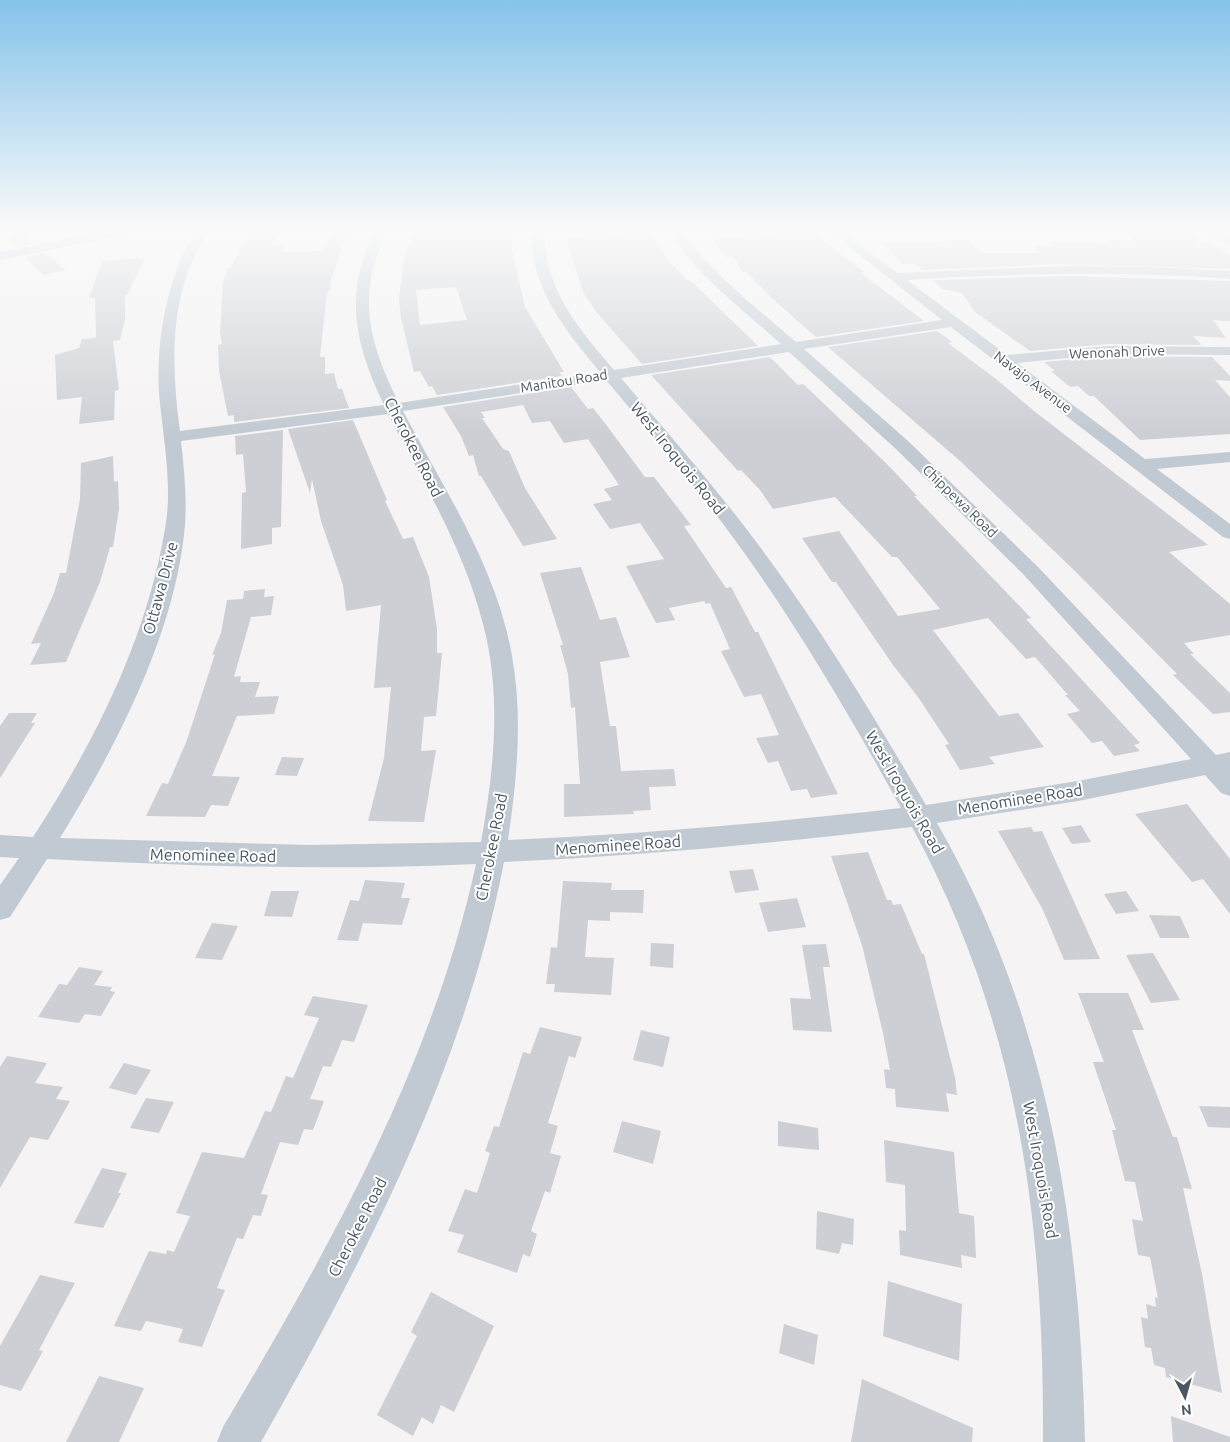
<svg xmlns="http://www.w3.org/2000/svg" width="1230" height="1442" font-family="Ubuntu,sans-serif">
<rect width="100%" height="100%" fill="#f5f3f3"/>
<path fill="#fdf9ef" d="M0 231H99L0 250Z"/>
<path fill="#cdcfd5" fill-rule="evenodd" d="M17 231 33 244 17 247 9 239Z
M254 231H283L270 245 286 244 282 252 322 251 334 231H348L331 280 330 291 327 292 320 357H325V374L334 373 338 389H342L349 408 234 422V415L228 416 219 371 218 345 222 344 220 333 223 283 228 268H231L242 244Z
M633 231H649L669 261 687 280H690L758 346 642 364 598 314 584 294 566 238 624 236V233H634Z
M1128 231H1190L1198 242 1213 243 1230 256V269L1063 264 922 270 915 264H902L883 243 968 240 980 252 987 253H1039L1033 245 1053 246 1050 242 1109 243 1106 240 1134 241Z
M416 232H512V250L525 307 564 372H559L562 376 437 395 432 386 429 387 420 371 414 372 401 318 399 300 404 256ZM456 287 467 320 420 325 416 290Z
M816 234 864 272 861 273 924 321 816 337 775 301 746 272H743L733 256 725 257 712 239Z
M44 253 66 270 43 275 26 257Z
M145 258 127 295 125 296V319L120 340 113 341 119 390 115 391 114 420 79 424 82 397 57 400 55 355 79 348 82 339 96 338 95 298H89L102 261Z
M1069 276 1230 281V321L1213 320 1226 338 1193 336 1201 345 1108 344 1030 351 975 312 962 293 942 289 933 280Z
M937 331 952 342 948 343 996 379 1034 411 1208 545 1169 552 1230 604V635L1184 643 1194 654H1190L1230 693V712L1213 714 1173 675 1177 674 1077 573 959 460 828 347Z
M1108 356 1212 357 1230 376V381L1215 380 1230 397V434L1140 440 1094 396H1089L1078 386 1070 387 1051 371H1055L1044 362Z
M770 357 798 385 803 384 817 397 891 468 917 496H914L1031 618 1026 619 1140 743 1134 745 1140 751 1114 756 1102 741 1092 743 1067 714 1080 711 1065 695H1068L1035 657 1026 659 988 618 933 630 999 716 1018 713 1044 747 989 757 995 764 960 770 945 745 949 744 918 697 893 665 836 582H832L802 538 839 531 898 616 940 609 931 598 897 557H892L835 497 773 509 760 490 741 470 738 471 651 375Z
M571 387 588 409 593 408 604 422 645 477H654L691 525 684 526 726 588 731 587 755 632H758L838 794 811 798 807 789 791 791 778 761 768 763 756 738 779 735 761 694 744 697 721 651 730 649 710 603 706 604 704 601 669 608 675 620 656 623 626 566 664 559 640 523 610 529 593 504 612 500 604 489 619 485 588 439 564 443 550 421 532 423 523 405 481 412 485 418H482L503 449 509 451 525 488 557 539 523 546 481 476H479L473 455 469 456 461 436 443 407Z
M353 420 387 500 385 501 403 539 413 537 429 577 437 629V653H442L436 716 424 717 421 751 436 750 424 822 368 821 384 758 391 687 374 688 381 605 346 611 343 585 321 521 312 479 310 493 288 429Z
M283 430 281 527 272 528V544L241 549 242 493 246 492 243 454 236 455 235 436Z
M113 456 114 482 118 481 119 509 113 547H110L100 582 66 662 30 665 41 643 31 644 54 593 60 573H66L80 499 81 463Z
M581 567 600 620 616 617 630 657 600 662 610 726H616L621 771 674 769 676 786 649 787 651 810 633 811 634 814 564 817V784H580L575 707 571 708 568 674 560 645H563L540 573Z
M265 589 264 597 274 596 271 615 251 617 234 677 241 676 240 682H260L255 697 279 696 274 714 237 716 212 776 240 777 228 806 211 805 205 817 146 816 162 783 168 784 187 740 215 654 212 655 221 633 227 600 243 599 244 591Z
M9 713H37L31 723H35L0 778V726Z
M282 757 304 758 297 776 275 775Z
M1187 804 1230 859V914L1203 879 1192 882 1135 814Z
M1081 825 1091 842 1072 844 1062 828Z
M1031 827 1034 832 1042 831 1100 959 1064 960 1043 910 998 831Z
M868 852 887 900H891L893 905 901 904 922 954H924L955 1077 957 1095 946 1093 949 1112 896 1107 895 1089 886 1088 884 1069 890 1070 883 1033 862 945 831 856Z
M753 869 759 890 735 893 729 871Z
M365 880 405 883 401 898H410L402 925 363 923 358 941 337 940 350 900 359 901Z
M563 881 612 883 611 890H644L643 913 610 912V921L588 920 585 957 614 958 611 995 554 992 555 984H546L551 947 557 948Z
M271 891H299L292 917 264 916Z
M1126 891 1139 911 1116 914 1104 894Z
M797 898 806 927 768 932 759 903Z
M1149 915 1180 916 1190 938H1160Z
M212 923 238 926 222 960 195 958Z
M651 943 674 944 673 968 650 966Z
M826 944 830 967H823L832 1032 793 1030 790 998 811 999 802 945Z
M1153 953 1167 977 1180 1000 1151 1003 1126 955Z
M79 967 103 971 94 985 112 987 110 991 115 992 101 1016 85 1014 79 1023 38 1017 59 984 67 985Z
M1078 993H1128L1144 1030H1132L1173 1137H1177L1192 1189 1183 1188 1202 1274 1222 1393 1166 1377 1165 1368 1154 1365 1151 1348 1145 1347 1141 1317 1148 1319 1146 1304 1156 1307 1155 1297 1158 1298 1150 1257 1138 1255 1132 1219 1143 1221 1135 1182 1125 1181 1112 1130H1116L1093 1062H1104Z
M313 996 368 1005 354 1042 342 1040 331 1067 323 1066 310 1099 324 1101 313 1130 304 1129 298 1145 280 1142 261 1194 268 1195 261 1216 253 1215 243 1239 237 1238 217 1288 225 1290 202 1347 178 1342 183 1329 146 1321 141 1331 114 1326 149 1251 166 1254 167 1250 174 1252 190 1216 176 1213 202 1152 244 1158 265 1111 271 1112 286 1076 293 1078 319 1018 304 1015Z
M540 1027 582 1037 575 1058 569 1056 548 1123 558 1126 550 1153 561 1156 550 1193 545 1191 531 1231 537 1234 530 1257 523 1254 517 1273 457 1252 464 1235 448 1231 465 1189 477 1193 490 1153 485 1151 494 1126 499 1127 523 1052 530 1054Z
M641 1030 670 1037 663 1067 633 1060Z
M7 1056 47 1063 35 1083 63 1087 56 1099 70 1101 48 1140 30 1137 0 1188V1067Z
M124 1063 151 1070 136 1095 109 1088Z
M146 1098 174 1102 159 1133 130 1128Z
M1199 1106 1230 1107V1128L1208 1127Z
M622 1121 661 1131 653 1164 613 1152Z
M778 1121 818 1128 819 1150 778 1146Z
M884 1140 954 1152 959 1213 974 1216 976 1258 961 1255 962 1268 900 1255 899 1230 906 1231 905 1185 886 1182Z
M102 1168 127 1173 118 1193H121L103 1228 74 1223Z
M817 1211 854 1219 853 1245 842 1243 839 1254 816 1249Z
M40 1275 75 1283 39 1350 43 1351 21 1391 0 1385V1346Z
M888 1281 962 1304 959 1361 883 1336Z
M431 1292 494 1326 454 1412 441 1405 433 1424 422 1417 413 1436 377 1415 417 1336 411 1332Z
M784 1324 818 1335 814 1365 779 1353Z
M99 1376 144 1388 119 1442H66Z
M862 1379 973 1428 972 1442H851Z
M1171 1416 1230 1437V1442H1173Z"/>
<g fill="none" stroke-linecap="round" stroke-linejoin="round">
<path fill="#c1cad2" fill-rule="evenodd" d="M198 231H210C168 287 171 365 180 431L384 405C355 345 342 291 376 231H388C355 292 369 344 399 403L600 372C566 331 529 287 532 231H544C544 288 578 328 614 370L781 344C744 310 695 275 670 231H682C712 274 756 307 796 342L942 320 829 231H842L898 273 1063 266 1146 267 1230 271V279C1122 271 1015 273 907 280L1007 355 1108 346 1230 347V355L1108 354 1017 363 1145 459 1230 452V462L1157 469 1230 524V539L1223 537 951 327 804 349 908 441 1038 567 1216 755 1230 752V796L1221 793 1205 775 1078 801 937 823C1048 1016 1080 1223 1085 1442H1043C1044 1220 1019 1025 912 827 776 843 640 856 504 862 464 1069 364 1260 261 1442H217L223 1427C328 1250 432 1067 476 864 333 871 190 866 47 859L10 917 0 920V885L19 858 0 857V835L33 837C94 743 146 641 165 529 173 485 163 438 159 393 157 355 161 318 173 281 179 264 185 245 198 231ZM789 352 896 449 1024 575 1191 759 1078 781 926 805C877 722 828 640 771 562 725 498 672 438 621 378ZM606 380C658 442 711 504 757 571 810 647 856 727 901 808 770 823 640 834 508 840 517 779 523 717 512 656 497 568 444 489 403 411ZM388 414C423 482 464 549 483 624 502 695 494 771 481 842L309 845 60 838C116 747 176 632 185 525 187 497 184 469 181 441Z
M1203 231H1217L1230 237V246Z"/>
<path fill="#c1cbd6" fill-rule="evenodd" d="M105 231H130L123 235 0 260V252Z"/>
</g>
<linearGradient id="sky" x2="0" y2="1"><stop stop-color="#85c3ea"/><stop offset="0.53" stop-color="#fafafa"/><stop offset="1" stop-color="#fafafa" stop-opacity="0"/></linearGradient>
<rect width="1230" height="433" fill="url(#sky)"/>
<g text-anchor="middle" stroke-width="4" stroke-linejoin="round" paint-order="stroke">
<g font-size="14" fill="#4a5661" stroke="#fff">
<text transform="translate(1117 352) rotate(-2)" y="5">Wenonah Drive</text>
<text transform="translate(564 381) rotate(-9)" y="5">Manitou Road</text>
<text transform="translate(1033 382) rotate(37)" y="5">Navajo Avenue</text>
<text transform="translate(960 501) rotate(44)" y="5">Chippewa Road</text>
</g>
<g font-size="16" fill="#4a5661" stroke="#fff">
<text transform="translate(414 447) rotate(63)" y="6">Cherokee Road</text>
<text transform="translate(678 458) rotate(51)" y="6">West Iroquois Road</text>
<text transform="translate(160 588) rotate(-75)" y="6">Ottawa Drive</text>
<text transform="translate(905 792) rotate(60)" y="6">West Iroquois Road</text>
<text transform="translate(1020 799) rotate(-9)" y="6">Menominee Road</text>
<text transform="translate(618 845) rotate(-4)" y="6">Menominee Road</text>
<text transform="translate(491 847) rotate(-79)" y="6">Cherokee Road</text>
<text transform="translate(213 855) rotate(1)" y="6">Menominee Road</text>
<text transform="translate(1041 1170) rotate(80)" y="6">West Iroquois Road</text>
<text transform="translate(357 1227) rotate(-63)" y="6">Cherokee Road</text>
</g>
</g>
<g transform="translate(1185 1397) rotate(174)" stroke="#ffffff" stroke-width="4" paint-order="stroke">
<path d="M0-4L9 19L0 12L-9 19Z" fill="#4a5661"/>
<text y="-8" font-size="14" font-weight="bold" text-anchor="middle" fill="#4a5661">N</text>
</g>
</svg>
